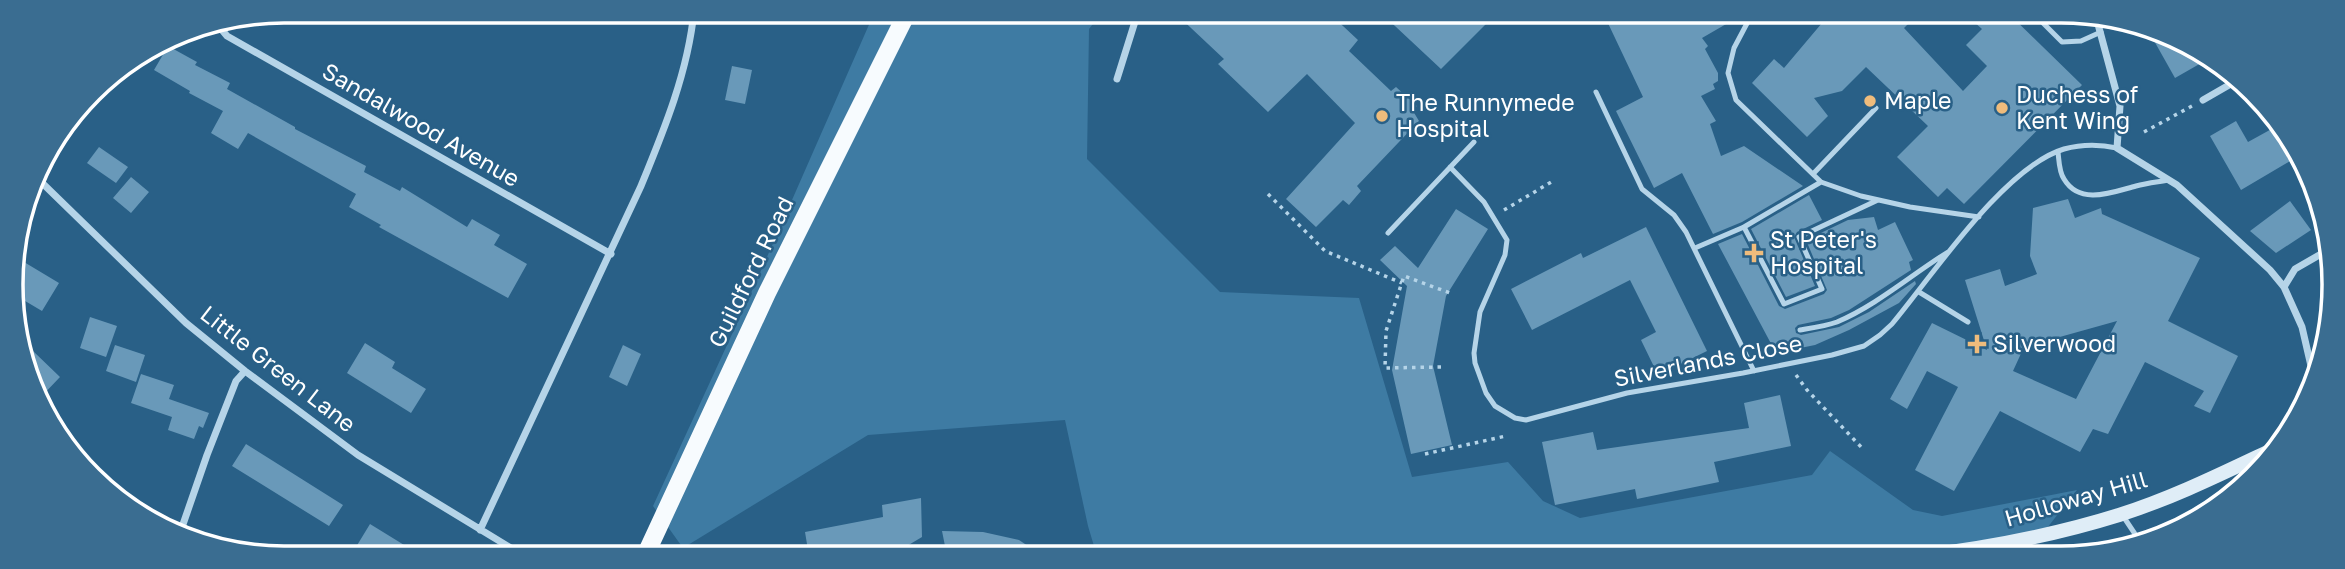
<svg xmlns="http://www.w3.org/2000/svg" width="2345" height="569" font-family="'Golos Text',sans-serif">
<rect width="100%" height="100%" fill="#296087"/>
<path fill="#3e7ba3" d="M875 11 1102 12 1089 29 1087 159 1220 292 1359 298 1412 477 1508 462 1543 501 1580 518 1812 475 1830 451 1913 510 1942 516 2077 490 2025 556H1097L1088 526 1065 420 868 435 683 548 653 506 756 282Z"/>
<path fill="#6999b9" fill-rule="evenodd" d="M1174 12H1328L1358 40 1349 51 1391 91 1396 87 1417 106 1413 111 1419 121 1357 186 1361 191 1349 205 1343 200 1316 227 1286 199 1355 123 1307 74 1268 112 1218 64 1224 59Z
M1380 12H1498L1441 69Z
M1621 12H1747L1702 38 1708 46 1705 49 1718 73V81L1713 84 1715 89 1701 96 1716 121 1710 124 1721 156 1744 146 1803 186 1742 222 1713 234 1682 173 1654 188 1616 111 1643 97 1606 19Z
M1812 13H1919L1904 28 1963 91 1987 66 1966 45 1982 29 1964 13H2008L2082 85 1964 204 1947 188 1938 197 1897 157 1928 126 1866 67 1842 91 1814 98 1828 116 1807 137 1752 83 1774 59 1784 68 1822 23Z
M2148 30 2195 46 2203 62 2175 78Z
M168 46 197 62 195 65 230 83 227 89 295 127V129L366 166 364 172 400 191 402 187 467 227 472 219 500 235 494 245 527 264 508 298 379 227 381 225 349 207 356 194 248 133 238 149 211 133 223 111 189 93 190 91 154 70Z
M732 66 752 70 745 104 725 100Z
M2236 121 2248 142 2277 126 2279 130 2283 128 2297 157 2241 190 2210 136Z
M99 147 128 167 116 183 87 163Z
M131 177 149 192 131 213 113 198Z
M1809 195 1822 220 1797 232 1794 237 1815 286 1786 297 1751 229Z
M2068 199 2075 218 2101 208 2102 214 2200 258 2168 321 2238 356 2210 413 2194 406 2204 391 2145 362 2108 434 2093 429 2080 452 2000 411 1954 491 1915 470 1958 387 1927 371 1907 409 1890 399 1932 323 1987 350 1965 280 2000 269 2005 286 2037 274 2030 256 2033 208ZM2117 321 2076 399 2013 371 2024 347Z
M2290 201 2311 230 2276 253 2250 231Z
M1456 209 1488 229 1446 296 1433 366 1452 445 1411 454 1392 370 1407 286 1380 260 1395 246 1418 268Z
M1874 217 1878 230 1895 222 1913 260 1909 262 1911 270 1849 310 1831 318 1798 325 1795 328 1796 333 1801 335 1839 327 1869 312 1915 281 1916 284 1899 303 1849 330 1815 345 1776 353 1718 244 1742 234 1779 306 1785 309 1824 294 1827 290 1806 240 1848 220Z
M1646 227 1707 351 1658 375 1641 340 1656 332 1630 280 1532 330 1511 289 1581 253 1583 258Z
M14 256 59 283 42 311 15 295 11 266Z
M90 317 117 326 106 357 80 348Z
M365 343 395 362 392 368 426 389 411 413 347 373Z
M115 345 145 355 136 382 106 371Z
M623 345 641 354 627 386 609 377Z
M33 351 60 377 39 399 25 372 23 360Z
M141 374 174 385 169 399 209 413 203 428 199 426 194 439 168 430 172 417 131 403Z
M1780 395 1791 446 1714 462 1719 482 1637 499 1635 489 1555 505 1542 442 1593 432 1597 450 1749 428 1744 403Z
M246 444 343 505 329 526 232 466Z
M921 498 922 537 890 556H809L805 532 883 517 882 505Z
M370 524 422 556H372L356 547Z
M942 531 983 532 1019 540 1043 556H947Z"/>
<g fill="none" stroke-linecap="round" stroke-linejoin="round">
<path stroke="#b5d4e8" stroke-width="3.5" stroke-dasharray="3.5 5" stroke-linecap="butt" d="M2144 132 2192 106
M1268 194 1325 251 1402 283
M1504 210 1553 181
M1441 367 1385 368 1386 331 1404 276 1450 293
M1796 375 1807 390 1863 449
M1425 454 1506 436"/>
<path stroke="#b5d4e8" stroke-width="5" d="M1753 12 1734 48 1728 73 1736 100 1821 182 1861 196 1910 207 1979 217
M2033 13 2062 42 2081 41 2101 32
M1596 92 1642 189 1674 215 1686 232 1754 371
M2058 152C2059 160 2059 172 2064 179 2080 206 2113 192 2136 186 2147 183 2158 182 2169 180
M1450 167 1484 202 1507 240 1505 255 1480 312 1474 353 1475 363 1486 393 1495 406 1515 418 1526 420 1627 393 1743 373 1832 355 1864 346 1880 335 1892 324C1933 275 2004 167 2064 149 2082 144 2099 144 2117 148
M1813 174 1876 108
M1744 227 1821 182
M1388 233 1474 142
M1695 248 1744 227 1784 304 1822 289 1799 237 1878 200
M1919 292 1968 322
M1800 330C1812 328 1826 326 1837 322 1877 305 1911 275 1948 252
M2123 516 2141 543"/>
<path stroke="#b5d4e8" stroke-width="7" d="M2095 13 2120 106 2117 148 2177 185 2270 270 2284 287 2302 327 2314 379
M217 24 227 36 611 254
M1117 79 1138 12
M2203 100 2236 81
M35 176 186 323 245 371 358 455 524 556
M2284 287 2295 269 2328 250
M480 530 641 186C664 130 688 72 694 11
M180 533 207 455 236 381 245 371"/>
<path stroke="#dfedf7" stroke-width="14" d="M1920 556C1987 548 2055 535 2119 515 2173 498 2225 472 2276 448"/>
<path stroke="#f7fbfe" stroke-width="18" d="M645 556 767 293 908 11"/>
</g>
<g fill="#efbc7c" stroke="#296087" stroke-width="2.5">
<circle cx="1870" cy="101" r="7"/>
<circle cx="2002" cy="108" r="7"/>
<circle cx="1382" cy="116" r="7"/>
<path d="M1750.5 242.5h7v7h7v7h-7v7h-7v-7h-7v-7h7z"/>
<path d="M1973.5 333.5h7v7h7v7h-7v7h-7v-7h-7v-7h7z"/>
</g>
<g text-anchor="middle" stroke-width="5" stroke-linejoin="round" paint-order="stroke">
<g font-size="23" fill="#fff" stroke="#296087" text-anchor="start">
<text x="2016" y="103">Duchess of<tspan x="2016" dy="26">Kent Wing</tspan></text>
<text x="1884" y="109">Maple</text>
<text x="1396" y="111">The Runnymede<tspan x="1396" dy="26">Hospital</tspan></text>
<text x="1770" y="248">St Peter's<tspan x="1770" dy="26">Hospital</tspan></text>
<text x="1993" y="352">Silverwood</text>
</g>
<g font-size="23" fill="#fff" stroke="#296087">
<text transform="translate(421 125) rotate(30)" y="8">Sandalwood Avenue</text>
<text transform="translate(751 272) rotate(-64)" y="8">Guildford Road</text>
<text transform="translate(1708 361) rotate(-11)" y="8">Silverlands Close</text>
<text transform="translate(278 369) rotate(38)" y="8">Little Green Lane</text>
<text transform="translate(2076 499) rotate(-16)" y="8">Holloway Hill</text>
</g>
</g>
<path d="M0 0H2345V569H0ZM284 23H2061A261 261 0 0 1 2322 284V285A261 261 0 0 1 2061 546H284A261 261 0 0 1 23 285V284A261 261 0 0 1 284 23Z" fill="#3a6d91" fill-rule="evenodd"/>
<path fill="none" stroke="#fff" stroke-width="3.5" d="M284 23H2061A261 261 0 0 1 2322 284V285A261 261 0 0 1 2061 546H284A261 261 0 0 1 23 285V284A261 261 0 0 1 284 23Z"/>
</svg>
